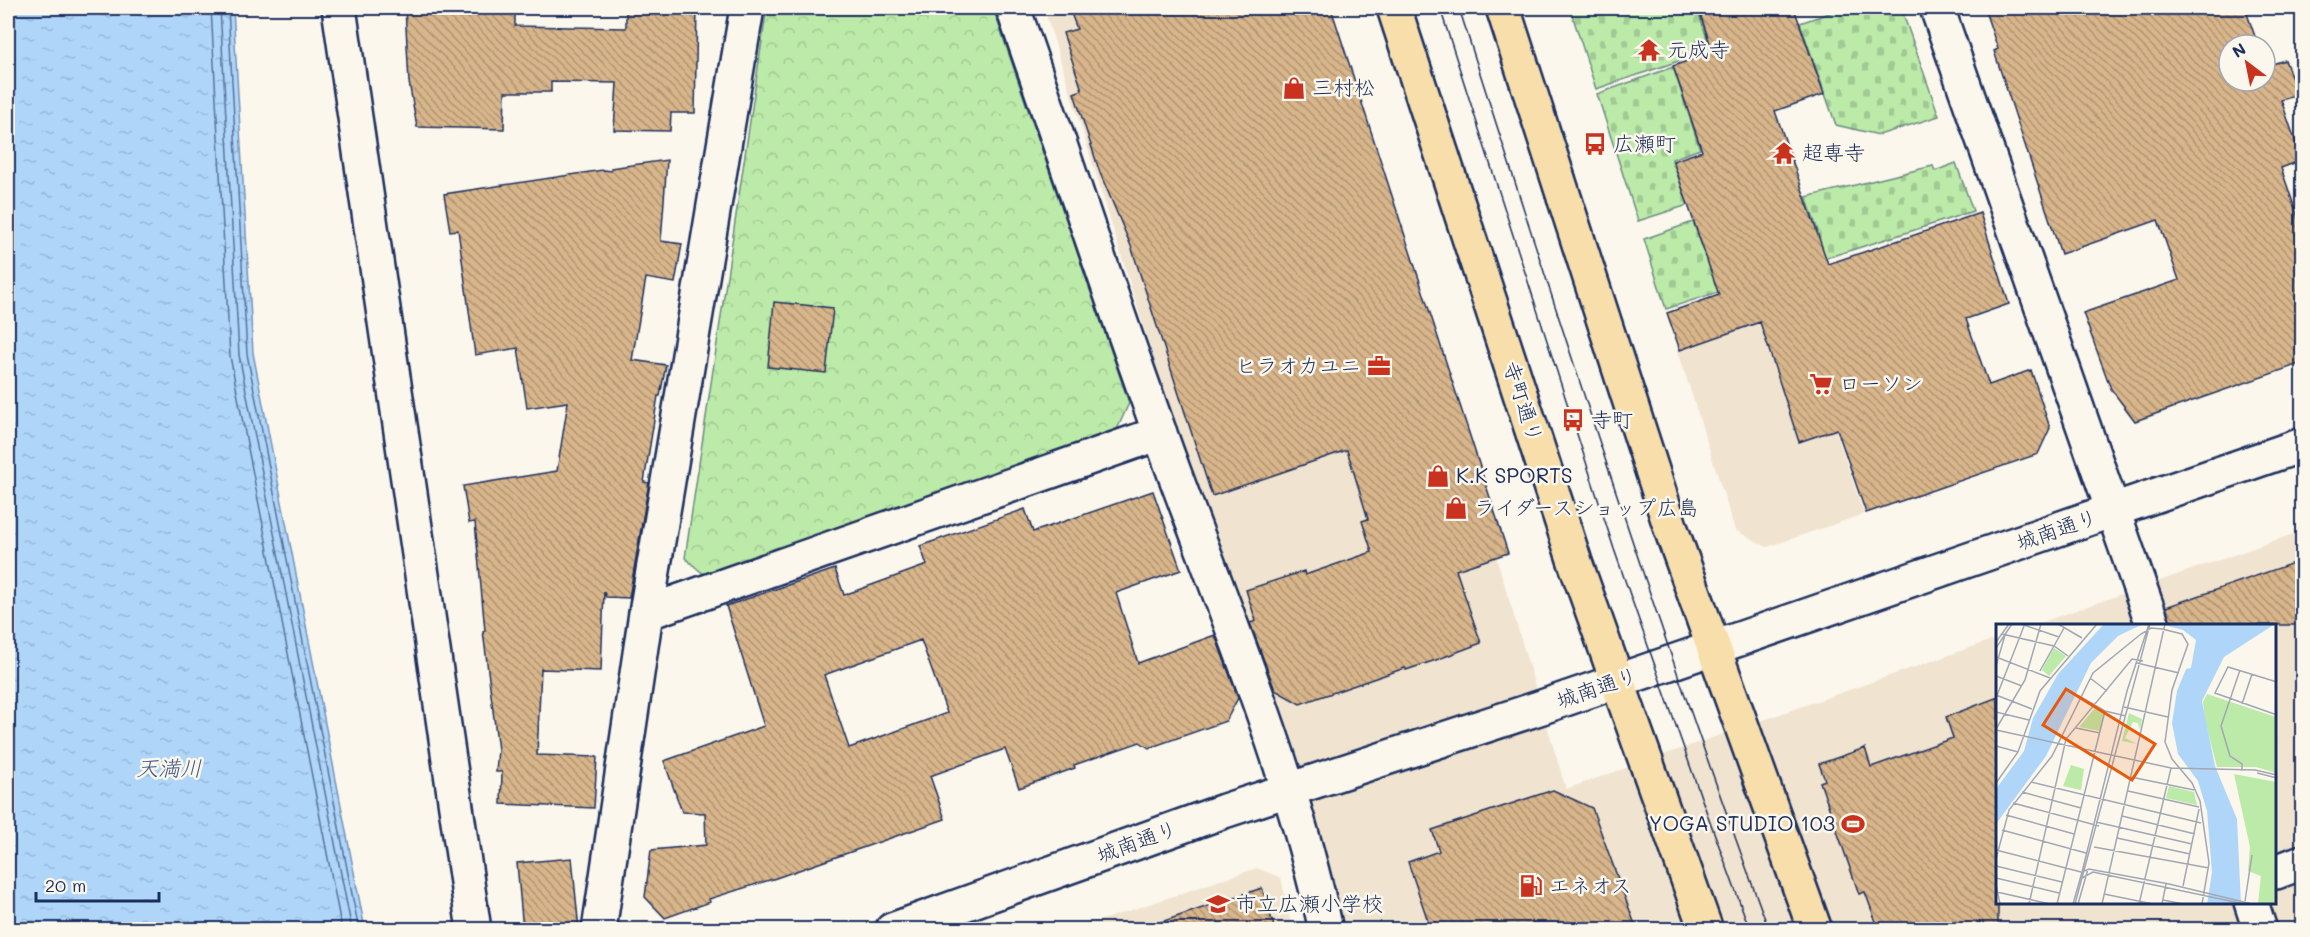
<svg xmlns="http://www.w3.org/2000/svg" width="2310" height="937" font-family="Mali,'Klee One',sans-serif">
<defs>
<pattern id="forest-crowns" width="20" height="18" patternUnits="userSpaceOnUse" patternTransform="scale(1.5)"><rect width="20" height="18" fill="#bceaa8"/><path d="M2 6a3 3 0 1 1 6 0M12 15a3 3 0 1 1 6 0" fill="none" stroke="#a1c993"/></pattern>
<pattern id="cemetery-stones" width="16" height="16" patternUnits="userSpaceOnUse" patternTransform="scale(1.5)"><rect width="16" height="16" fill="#bceaa8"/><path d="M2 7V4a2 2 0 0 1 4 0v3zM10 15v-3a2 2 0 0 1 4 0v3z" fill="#a1c993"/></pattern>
<pattern id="water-ripples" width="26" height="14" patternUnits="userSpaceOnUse" patternTransform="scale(1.5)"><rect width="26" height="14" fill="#afd6f9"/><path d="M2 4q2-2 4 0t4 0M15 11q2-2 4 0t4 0" fill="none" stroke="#96b8d8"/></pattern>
<pattern id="building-back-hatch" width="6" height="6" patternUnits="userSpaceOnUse" patternTransform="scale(1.5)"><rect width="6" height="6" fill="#d8b58a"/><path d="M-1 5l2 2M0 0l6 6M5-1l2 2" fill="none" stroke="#ae9474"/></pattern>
</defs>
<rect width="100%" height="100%" fill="#fbf7ec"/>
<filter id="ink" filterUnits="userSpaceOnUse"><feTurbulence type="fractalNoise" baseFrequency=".0167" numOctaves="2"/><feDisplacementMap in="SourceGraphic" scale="12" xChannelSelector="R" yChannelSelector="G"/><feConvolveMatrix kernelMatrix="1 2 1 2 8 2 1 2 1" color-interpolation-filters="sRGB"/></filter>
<g filter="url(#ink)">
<path fill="#f0e3cf" d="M1044 8H1331L1566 789 1998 638V902H2276V625H2034L2302 531V929H1328L1317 881Z
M1836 297 1877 418 1836 432 1864 514 1767 547 1735 530 1678 351Z
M1257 868 1281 878 1292 929 1072 930Z"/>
<path fill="url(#forest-crowns)" stroke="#6c8c83" stroke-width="1.5" d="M776 8H989L994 11 1129 403 1115 434 708 578 685 558 766 14Z"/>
<path fill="url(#cemetery-stones)" stroke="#6c8c83" stroke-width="1.5" d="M1570 8H1697L1711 50 1596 89Z
M1844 8H1901L1939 116 1879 135 1836 125 1800 23Z
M1673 67 1700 149 1672 159 1688 205 1638 221 1597 94Z
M1956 163 1973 211C1871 245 1768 275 1666 309L1644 239 1693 222 1710 268 1818 231 1806 197 1933 166 1935 171Z"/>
<path fill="url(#water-ripples)" stroke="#7493bb" stroke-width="1.5" d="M8 8H233L253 353 365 929H8Z"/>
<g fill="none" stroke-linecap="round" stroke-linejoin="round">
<path stroke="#56729c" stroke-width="1.5" d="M211 8 230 356 342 930
M220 8 239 355 352 930
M228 8 247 354 359 930"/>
</g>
<path fill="url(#building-back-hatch)" stroke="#1b2f5e" stroke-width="1.5" fill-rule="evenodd" d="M405 8H515V26L626 28V8H697L695 113H671L670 131 614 130 617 83 551 82V92H505L504 129 417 127 409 82Z
M1069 8H1331L1508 553 1456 570 1481 643 1436 660 1406 670 1405 668 1300 704 1275 690 1250 623 1256 621 1246 590 1304 571 1305 575 1372 552 1362 521 1368 519 1347 450 1212 496 1131 246 1100 173 1074 93 1082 90 1063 33 1077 29Z
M1698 8H1794L1824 94 1775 111 1828 264 1980 213 2009 304 1966 319 1989 385 2031 370 2050 428 2038 454 1866 513 1837 429 1799 442 1760 322 1680 350 1667 313 1719 295 1673 161 1702 151 1673 66 1713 52Z
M1984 8H2245L2258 45H2229V81H2265V64L2266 66 2285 60 2298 95 2281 100 2302 160 2281 168 2302 229V363L2135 421 2111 389 2083 313 2179 280 2158 220 2061 254 1994 51 1998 49Z
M667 160 661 241 682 244 675 283 646 278 632 360 666 365 660 396H658L644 482 649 483 629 598 606 597 604 592 601 671 541 669 537 755 597 757 594 808 501 804 502 772H496L498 750 483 631H485L475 522 469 523 463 486 557 471 568 402 527 408 518 348 475 355 458 230 450 231 444 194 603 170 611 171V168Z
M774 302 833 308 826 373 768 367Z
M1153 491 1181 570 1116 593 1138 663 1215 635 1238 698 1226 721 1149 748 1140 742 1074 765 1075 768 1019 788 1005 749 930 776 945 819 776 878 709 899 710 902 665 918 645 897 651 850 706 845 705 813 682 812 664 761 764 726 726 606 835 569 844 595 927 565 920 546 1025 509 1033 532ZM921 640 947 713 849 748 824 675Z
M2302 560V625H2171L2166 607Z
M1998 697V930H1879L1865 892 1859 894 1820 782 1825 780 1819 764 1865 748 1871 767 1953 738 1946 717Z
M1553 790 1592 808 1637 930H1431L1408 862 1439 851 1432 830Z
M572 858 579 930H523L517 863Z
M1262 888 1275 930H1156L1155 924Z"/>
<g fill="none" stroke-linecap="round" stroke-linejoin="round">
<g stroke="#1b2f5e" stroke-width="38">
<path id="street" d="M1013 8C1067 163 1118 320 1175 475 1230 624 1292 773 1326 930
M646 613 1160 433
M2276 872 2302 862
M599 930 646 613 747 8"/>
</g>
<g stroke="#1b2f5e" stroke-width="38">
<path id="secondary" d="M339 8 474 930
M1937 8 2153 625
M2251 902 2260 930
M892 930 1224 811 1542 707 2302 445"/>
</g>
<g stroke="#1b2f5e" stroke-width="38">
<path id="highway" d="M1394 8 1575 562 1706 930
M1503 8 1671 529 1815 930"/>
</g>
<use href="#street" stroke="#fbf7ec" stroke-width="33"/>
<use href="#secondary" stroke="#fbf7ec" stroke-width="33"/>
<use href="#highway" stroke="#f8deab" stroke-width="33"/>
<path stroke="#1b2f5e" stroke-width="1.5" d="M1440 8 1614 549 1701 797 1750 930
M1459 8C1558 316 1656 625 1769 930"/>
</g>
</g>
<defs>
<g id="temple-bare" transform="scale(1.8)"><path d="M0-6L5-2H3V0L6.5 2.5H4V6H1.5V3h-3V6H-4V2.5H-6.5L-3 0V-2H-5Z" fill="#c8321e" stroke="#fbf7ec" stroke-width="2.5" paint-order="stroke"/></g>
<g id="shop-bare" transform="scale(1.8)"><path d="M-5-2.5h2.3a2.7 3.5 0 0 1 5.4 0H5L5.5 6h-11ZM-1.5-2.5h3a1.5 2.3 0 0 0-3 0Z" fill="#c8321e" stroke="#fbf7ec" stroke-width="2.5" paint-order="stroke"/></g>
<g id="bus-bare" transform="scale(1.8)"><path d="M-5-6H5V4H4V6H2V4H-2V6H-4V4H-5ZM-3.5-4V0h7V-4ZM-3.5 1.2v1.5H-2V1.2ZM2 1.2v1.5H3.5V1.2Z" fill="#c8321e" stroke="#fbf7ec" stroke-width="2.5" paint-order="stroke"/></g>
<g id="office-bare" transform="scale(1.8)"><path d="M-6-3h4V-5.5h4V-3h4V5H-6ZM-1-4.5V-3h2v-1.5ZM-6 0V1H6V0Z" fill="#c8321e" stroke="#fbf7ec" stroke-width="2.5" paint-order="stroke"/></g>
<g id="supermarket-bare" transform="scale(1.8)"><path d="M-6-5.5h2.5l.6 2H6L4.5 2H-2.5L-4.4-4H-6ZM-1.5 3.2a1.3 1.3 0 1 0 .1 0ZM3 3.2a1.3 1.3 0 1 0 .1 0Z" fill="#c8321e" stroke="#fbf7ec" stroke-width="2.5" paint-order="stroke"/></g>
<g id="stadium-bare" transform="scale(1.8)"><path d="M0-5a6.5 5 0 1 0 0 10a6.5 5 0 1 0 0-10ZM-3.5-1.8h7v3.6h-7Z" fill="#c8321e" stroke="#fbf7ec" stroke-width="2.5" paint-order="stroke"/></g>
<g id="fuel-bare" transform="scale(1.8)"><path d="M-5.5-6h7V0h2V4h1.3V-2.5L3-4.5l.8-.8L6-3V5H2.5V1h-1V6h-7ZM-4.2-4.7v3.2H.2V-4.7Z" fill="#c8321e" stroke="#fbf7ec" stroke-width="2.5" paint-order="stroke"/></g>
<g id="school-bare" transform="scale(1.8)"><path d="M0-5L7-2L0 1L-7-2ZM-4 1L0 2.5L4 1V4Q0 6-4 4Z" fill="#c8321e" stroke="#fbf7ec" stroke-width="2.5" paint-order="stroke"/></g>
</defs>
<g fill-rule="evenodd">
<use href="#temple-bare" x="1649" y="50"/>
<use href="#shop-bare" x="1294" y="88"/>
<use href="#bus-bare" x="1595" y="144"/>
<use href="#temple-bare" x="1784" y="153"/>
<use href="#office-bare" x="1379" y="366"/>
<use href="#supermarket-bare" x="1821" y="384"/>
<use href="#bus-bare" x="1573" y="420"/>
<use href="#shop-bare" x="1438" y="476"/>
<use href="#shop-bare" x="1456" y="508"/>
<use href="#stadium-bare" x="1853" y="824"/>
<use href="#fuel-bare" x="1531" y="886"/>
<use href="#school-bare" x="1218" y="904"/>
</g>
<g text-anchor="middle" stroke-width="5" stroke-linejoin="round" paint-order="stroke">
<g font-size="21" fill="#1b2f5e" stroke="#fbf7ec" text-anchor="start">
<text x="1667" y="57">元成寺</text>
<text x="1312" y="95">三村松</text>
<text x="1613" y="151">広瀬町</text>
<text x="1802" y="160">超専寺</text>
<text x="1361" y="373" text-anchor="end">ヒラオカユニ</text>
<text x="1839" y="391">ローソン</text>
<text x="1591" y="427">寺町</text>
<text x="1456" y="483">K.K SPORTS</text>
<text x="1474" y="515">ライダースショップ広島</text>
<text x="1835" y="831" text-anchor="end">YOGA STUDIO 103</text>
<text x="1549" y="893">エネオス</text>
<text x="1236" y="911">市立広瀬小学校</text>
</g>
<g font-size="21" fill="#1b2f5e" stroke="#fbf7ec">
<text transform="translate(1523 402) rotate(72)" y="7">寺町通り</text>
<text transform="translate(2057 530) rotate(-19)" y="7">城南通り</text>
<text transform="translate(1597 688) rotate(-19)" y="7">城南通り</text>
<text transform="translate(1137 842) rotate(-20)" y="7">城南通り</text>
</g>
<g font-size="22" font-style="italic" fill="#405985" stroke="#fbf7ec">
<text x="169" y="776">天満川</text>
</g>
</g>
<g transform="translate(1996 624)">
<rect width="280" height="280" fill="#fbf7ec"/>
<path d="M58 24 70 32 53 52 46 46ZM211 70 280 93V149L260 143H221L209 96 207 78ZM99 84 108 89 104 107 83 103ZM238 150 280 158V280L262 279 265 252 252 247 254 223ZM173 162 198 168 201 181 170 174Z" fill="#bceaa8"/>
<path d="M133 89 146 95 144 106 142 99 137 98 129 114 141 120 126 117Z" fill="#bceaa8"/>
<path d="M259 95 280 102 270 134 249 127ZM75 141 88 145 85 166 67 162Z" fill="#bceaa8"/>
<path d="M108 0H147L122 12 95 39 50 132 0 200V165L28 127 37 94 62 50ZM165 0H279L228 33 206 77 219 142 241 195 245 280H211L216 248 211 187 202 157 182 130 176 99 181 67 190 45 195 44 200 16 187 6Z" fill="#afd6f9"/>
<path fill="none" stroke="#a1a7b3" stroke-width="1.5" d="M25 0 63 13M62 0 86 14M6 10 58 22 72 32M0 18 13 0M0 24 16 0M0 33 54 54M141 39 183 49M0 42 9 11M244 46 225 102 234 132 246 140V147M44 47 68 4M0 52 26 62M94 54 111 67M281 58 232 43 219 69 281 91M0 71 36 85M83 72 109 87 130 92M0 74 28 2M246 80 256 50M128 83 172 93M0 88 33 96M80 104 104 109M0 105 29 56 45 0M0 106 175 144 259 146 281 151M0 122 22 128M261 149 281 154M135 153 198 166M35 158 205 199M0 159 22 128 44 67 101 0M132 167 203 183M26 168 85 184M17 179 103 202M10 191 78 210M126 192 199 210M100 198 196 220M6 206 90 229M121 214 194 230M98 223 213 244M0 226 85 248M0 235 13 186 56 132 97 49 145 10 155 4 166 5 186 10 192 20 176 66 169 118 176 135 196 159 204 177 213 239 206 280M0 242 66 258M86 248 131 67 153 0M86 248 93 245 173 260 256 280M0 254 63 269M86 254 97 248 248 280M0 260 4 280M187 262 203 185M1 268 54 280M108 270 157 280M167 276 187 280M249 277 256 231M33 280 70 115 136 35 147 37M61 280 109 87M77 280 86 248M79 280 154 0M82 280 92 245M106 280 169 0M143 280 175 144M166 280 170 260"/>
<path fill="#e8590c" fill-opacity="0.15" stroke="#e8590c" stroke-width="3" d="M70 65 159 120 136 156 47 101Z"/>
<rect width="280" height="280" fill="none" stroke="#1b2f5e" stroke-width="3"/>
</g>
<rect width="2310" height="937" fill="none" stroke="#fbf7ec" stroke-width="30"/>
<rect x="15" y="15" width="2280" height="907" fill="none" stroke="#1b2f5e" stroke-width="2" filter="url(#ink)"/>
<g transform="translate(2247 63) rotate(328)"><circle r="28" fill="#fbf7ec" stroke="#a1a7b3" stroke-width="1.5"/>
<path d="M0-4.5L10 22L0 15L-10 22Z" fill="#c8321e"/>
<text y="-9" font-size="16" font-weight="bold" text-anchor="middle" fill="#1b2f5e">N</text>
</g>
<path d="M36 892v9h123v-9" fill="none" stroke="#1b2f5e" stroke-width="3"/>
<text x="45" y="892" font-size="18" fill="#1b2f5e" stroke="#fbf7ec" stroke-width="4.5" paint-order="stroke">20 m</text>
</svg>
